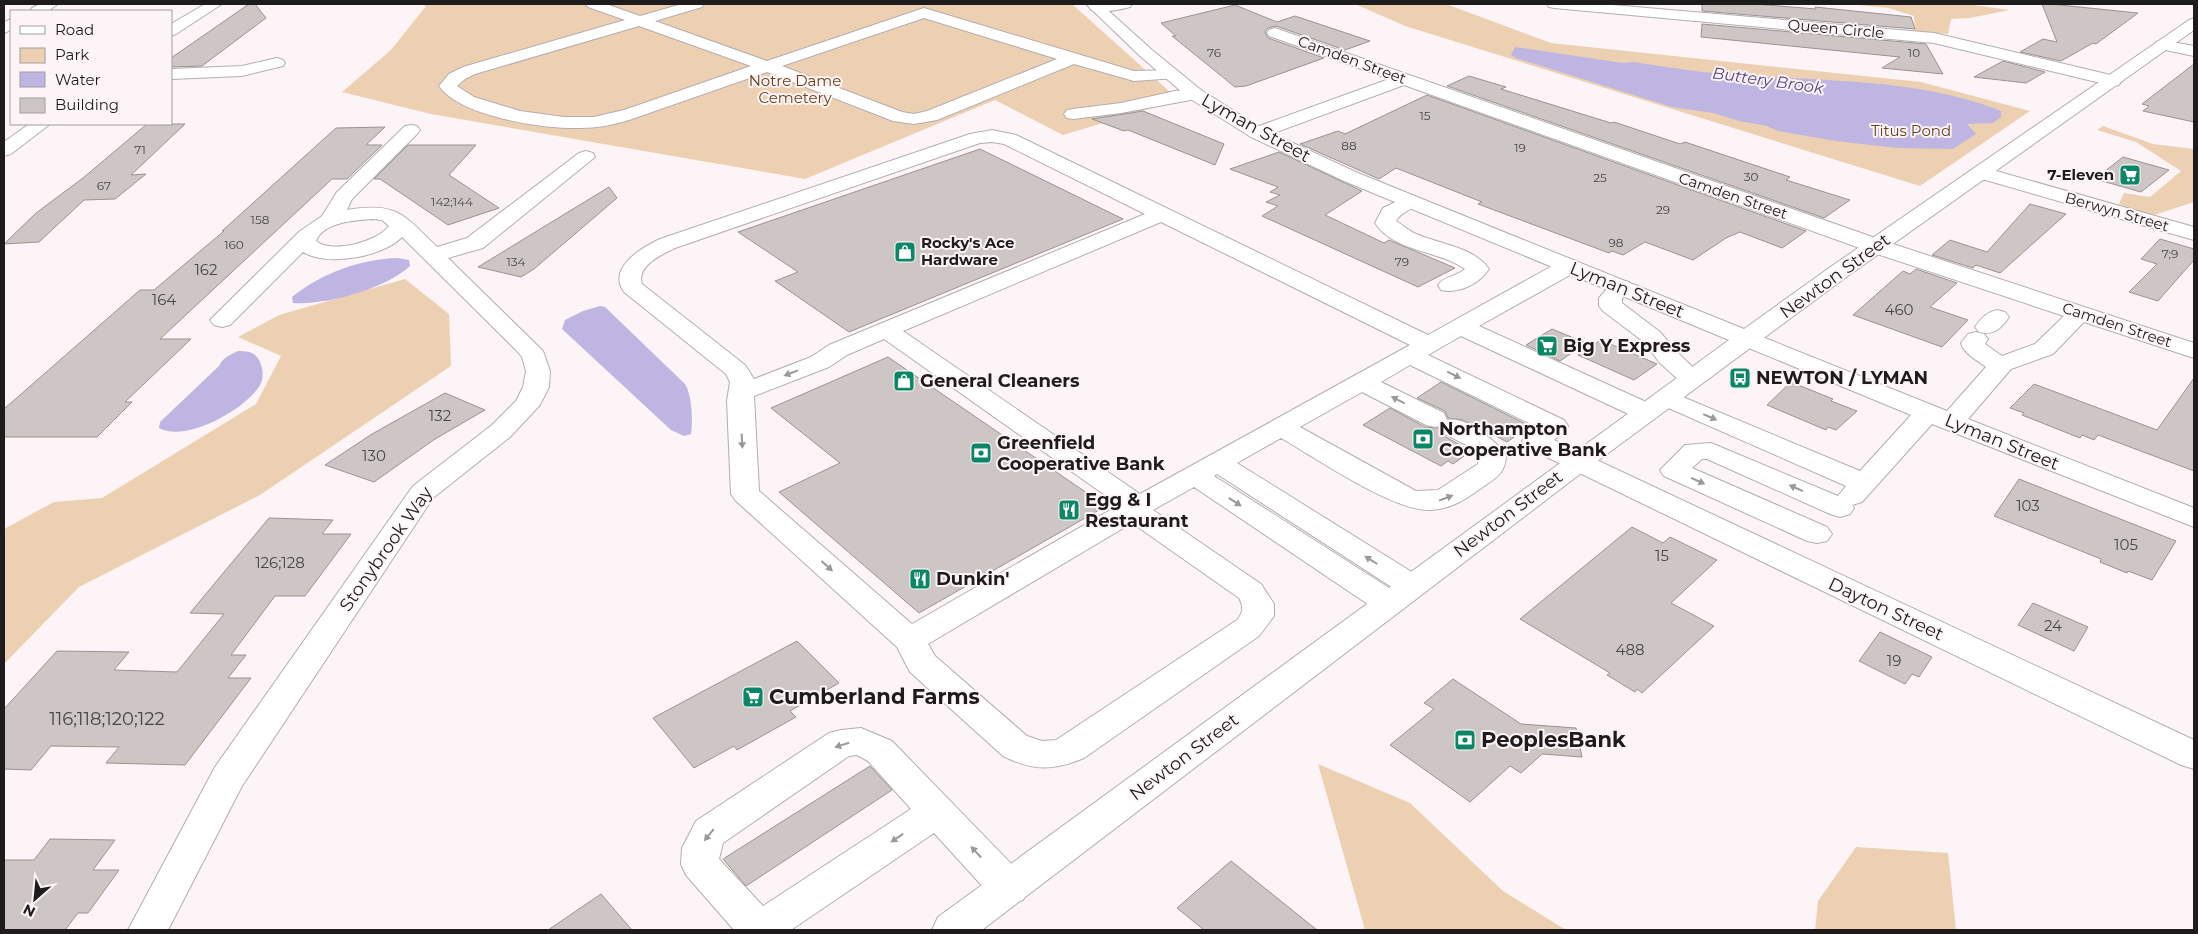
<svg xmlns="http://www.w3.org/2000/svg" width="2198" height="934" font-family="Montserrat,sans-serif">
<rect width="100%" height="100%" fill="#fcf4f6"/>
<path fill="#edd0b1" d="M420 4H1072L1179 100 1063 135 995 100 805 179 431 114 342 92 391 50 426 6Z
M1355 4H1446L1551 43 1921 82 2030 111 1920 186 1405 26Z
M1848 4H1966L2010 10 1969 18 1951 19 1948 34 1915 31 1914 16 1888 8Z
M2103 126 2153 144 2194 149V202L2151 216 2119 204 2124 193 2150 197 2181 171 2136 142 2097 130Z
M405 279 449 314 451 366 260 495 79 587 4 664V529L54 502 102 498 256 404 281 356 238 337 279 315Z
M1318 764 1410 803 1503 891 1566 930H1365Z
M1856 847 1948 853 1956 930H1815L1818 901Z"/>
<path fill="#beb5e2" d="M1515 47 1623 63 1634 62C1672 68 1710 74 1748 76 1830 81 1924 80 2001 111V117L1993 123 1967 124 1976 134 1953 149 1897 148 1836 141 1778 131 1767 126 1739 121 1713 113 1672 107 1516 58 1511 55Z
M398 258 409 260 410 266C385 289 327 305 293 303L292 297C322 273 360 259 398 258Z
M600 306 605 307 685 384C692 395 693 421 691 434L684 436 671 430 562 329 565 320 583 311Z
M238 351C248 351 256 352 260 362 263 369 264 378 260 385 246 409 186 443 159 428L160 422 219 366C223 358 229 355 238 351Z"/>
<path fill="#cdc6c4" stroke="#9a9391" d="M249 4H255L266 18 202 66 171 67V58Z
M1702 4H1754L1816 9 1815 7 1911 17 1915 29 1702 11Z
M2042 4H2050L2138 13 2096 44 2093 43 2061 61 2020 52 2043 39 2057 42Z
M1235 5 1277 22 1295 16 1370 41 1345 50 1276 26 1268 28 1265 32 1268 38 1324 58 1246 86 1235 87 1172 36H1176L1161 23Z
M1702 24 1926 44 1943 74 1882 68 1900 57 1701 37Z
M2003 61 2045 72 2026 83 1974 77Z
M2194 64V122L2143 111 2149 106 2142 104Z
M1469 76 1506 87 1501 89 1611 123 1614 122 1680 144 1685 142 1790 177 1786 180 1850 200 1824 218 1447 86Z
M1427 95 1806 231 1782 248 1740 232 1726 238 1693 260 1645 242 1623 255 1612 251 1609 253 1478 204 1482 202 1396 168 1379 179 1300 144 1338 131 1345 134Z
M1143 111 1224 144 1215 165 1128 130 1124 131 1092 119Z
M147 124H185L131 175 146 174 115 199 84 200 39 242 4 244 36 213 83 178Z
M385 127 366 145H382L347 179H332L160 339H191L125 402H132L97 437H4V409L140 290H154L224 231H222L336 128Z
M408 145H476L449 175 499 208 448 225 380 179H374Z
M980 149 1123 219 849 332 775 281 798 272 738 232Z
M1279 152 1362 191 1325 215 1384 243 1389 240 1455 268 1418 287 1262 216 1278 206 1266 202 1280 195 1270 192 1278 187 1230 169Z
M2123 157 2169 170 2141 192 2095 179Z
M609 187 617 198 534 269 521 277 478 267Z
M2030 204 2066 214 2000 273 1976 265 1973 268 1932 255 1950 240 1987 252Z
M2160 239 2194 249V260L2158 301 2129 292 2157 264 2141 259Z
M1916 269 1957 283 1930 307 1968 320 1942 347 1853 315 1903 271 1910 274Z
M1552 329 1586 343 1560 361 1526 345Z
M1601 340 1657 364 1634 380 1578 355Z
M888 357 1106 506 919 613 779 492 840 463 771 408Z
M2194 378V471L2098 435 2094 440 2082 435 2080 438 2022 415 2024 413 2010 408 2034 384 2157 430Z
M1441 382 1530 426 1507 442 1494 435 1491 437 1463 420 1448 418 1445 411 1417 398Z
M1791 382 1833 399 1831 401 1857 411 1836 430 1828 427 1826 430 1767 405Z
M445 393 485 410 435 439 374 482 325 465 372 434Z
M1390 408 1425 427 1439 428 1442 435 1471 451 1453 464 1448 461 1441 466 1363 425Z
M2019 479 2062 496 2176 541 2152 580 2128 571 2127 573 2100 562 2101 559 1994 516Z
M269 518 333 520 322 534H351L305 596H275L231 655H246L228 678H251L185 765 106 763 119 747 51 746 31 770 4 769V709L57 651 129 652 114 670 177 672 224 614 190 613Z
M1632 527 1663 543 1670 537 1717 560 1671 603 1714 626 1642 693 1637 689 1635 692 1607 675 1610 673 1520 619Z
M2033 603 2088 627 2074 651 2018 625Z
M1880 632 1932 657 1919 677 1912 674 1905 684 1859 661Z
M797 641 839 683 790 711 796 717 737 750 734 746 694 768 653 718Z
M1453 679 1521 724 1576 728 1582 757 1542 754 1521 773 1510 766 1470 802 1390 745 1434 709 1424 703Z
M870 766 892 790 746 886 723 859Z
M50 839 115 840 93 870H119L88 913H78L65 930H4V860H34Z
M1231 861 1317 930H1204L1177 908Z
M601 894 632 930H548Z"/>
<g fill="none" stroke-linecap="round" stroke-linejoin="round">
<g stroke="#b4adaf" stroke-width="2">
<path id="minor" d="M40 4H58L48 11H30L32 8Z
M205 4H222L176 34 171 36V24Z
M586 4H606L640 16 682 4H704L702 7 655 21 767 61 924 8 1134 71 1176 70 1178 74 1176 78 1134 81 1074 64 937 120 914 124 893 121 767 72 629 120C613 125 597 128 580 128 544 129 461 117 439 86L449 74 463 67 625 20 588 7ZM924 18 1057 59 927 111 914 114 902 112 782 66ZM639 26 751 66 624 110 594 117H564L520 111 474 97 457 86 465 79 475 74Z
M1091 4H1132L1130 7C1119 10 1102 13 1091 10L1089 7Z
M1547 4H1601L1934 33 2119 77 2121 81 2119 85 2113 86 1934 43 1554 8 1549 7Z
M11 19V30L4 33V22Z
M1275 28 1884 241 2194 343V358L2084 322 2053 354 2011 369 1968 419 2194 508V527L1932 424 1862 502 1852 505 1854 508 1850 514 1840 517 1830 514 1707 459H1702L1692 468 1827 527 1832 534 1827 541 1817 543 1807 541 1664 476 1660 470 1685 445 1711 443 1838 496 1846 486 1657 403 1653 398 1657 393 1666 390 1860 471 1911 415 1739 344 1735 339 1739 334 1747 332 1755 334 1947 411 1986 367C1977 360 1964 354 1961 343L1968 334 1976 332 1984 334 1988 339 1985 344 2002 356 2035 344 2064 316 1868 251 1404 85 1263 137 1257 138 1251 137 1248 133 1251 129 1389 79 1269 36 1267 33 1269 30Z
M2162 40 2194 46V56L2156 48 2154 45 2156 42Z
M277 58 283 60 285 63 283 66 242 76 171 79V69L242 66Z
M1195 89 1201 90 1204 94 1201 98 1121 113 1073 119 1067 118 1064 114 1067 110 1073 109 1121 103 1175 91Z
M29 124H50L11 154 4 156V142Z
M411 125 417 126 420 130 417 134 352 199 347 210C397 202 403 214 437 247L467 238 579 153 586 151 593 153 595 157 483 248 448 258 543 351 550 371 549 387 540 405 510 437 433 498 242 786 168 930H128L215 767 413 486 492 425 516 401 523 387 526 371 522 357 518 352 402 237C383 257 327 267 303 252L230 325 222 327 214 325 210 320 300 231 322 216 337 192 405 126ZM373 219 382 220 389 226C377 242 332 254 316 241 323 222 356 220 373 219Z
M992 130 1016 135 1428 335 1561 261 1569 259 1577 261 1580 266 1577 271 1479 326 1655 406 1659 412 1655 418 1646 420 1637 418 1461 336 1428 355 1564 420 1568 426 1554 440 2194 740V769L2181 765 1526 447 1522 441 1537 427 1410 365 1381 382 1444 413 1447 420C1466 416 1495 440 1506 455 1506 474 1494 479 1480 489 1465 500 1450 509 1431 510 1394 512 1316 458 1281 438L1237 463 1423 579 1427 586 1423 593 1412 596 1401 593 1217 474 1214 476 1400 595 1405 603 1400 611 1389 614 1378 611 1194 487 1153 510 1261 584 1274 604V616L1259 636 1084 758C1053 771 1033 771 1003 756L910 672 897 647 735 500 731 494 727 401 730 382 726 374 624 292C607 268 641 248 660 239L970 134ZM992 142 1004 144 1145 214 829 345 811 357 754 379 745 365 642 284C636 266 661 255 675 248L980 143ZM1161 222 1410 345 1140 494 903 331ZM884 339 1119 505 912 624 759 491 754 396 829 367 847 355ZM1362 392 1426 425 1435 427 1440 426 1443 433 1470 447 1478 456V464L1438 490 1416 491 1300 427ZM1132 523 1239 598C1244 607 1243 613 1237 620L1056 740 1042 741 1027 736 935 656 928 644Z
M1982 167 2194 227V240L1975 177 1972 173 1975 169Z
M1410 195 1417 197 1420 201C1414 210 1401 211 1396 221 1403 225 1409 231 1416 234 1439 244 1474 247 1489 269 1479 284 1459 294 1441 290L1438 285C1444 276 1456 277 1465 269 1438 250 1394 252 1375 223L1383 208Z
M1621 280 1629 282 1632 287 1622 299V303L1660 332 1677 352 1705 379 1701 384 1692 387 1683 384 1659 362 1644 342 1603 311 1599 306V298L1613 282Z
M1997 310 2005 312 2009 317C2001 329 1993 336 1979 332L1975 327C1981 318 1987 312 1997 310Z
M861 728 892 741 1023 876 1029 888 1023 900 1009 905 995 900 934 833 791 930H734L686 875 681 864 682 848 696 821 829 733 841 730ZM857 755 868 761 911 809 763 906 719 859 723 843 849 756Z"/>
</g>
<g stroke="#b4adaf" stroke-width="2">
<path id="major" d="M1086 4H1101L1152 50 1201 90 1263 129 1358 173 1744 329 1829 268 2189 20 2194 18V30L1845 278 1588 468 982 930H932L938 917 1729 340 1344 181 1251 137 1189 98 1140 56Z"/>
</g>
<use href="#minor" fill="#fff" fill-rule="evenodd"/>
<use href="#major" fill="#fff" fill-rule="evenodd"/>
</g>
<defs><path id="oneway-solid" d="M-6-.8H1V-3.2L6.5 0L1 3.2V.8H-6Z" transform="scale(1.25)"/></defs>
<g fill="#9a9899">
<use href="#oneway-solid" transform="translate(791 373) rotate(159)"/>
<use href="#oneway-solid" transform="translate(1454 375) rotate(26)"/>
<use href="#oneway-solid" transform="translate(1398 400) rotate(-153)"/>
<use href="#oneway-solid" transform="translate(1710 417) rotate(23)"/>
<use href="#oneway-solid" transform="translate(742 441) rotate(87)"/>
<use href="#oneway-solid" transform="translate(1698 481) rotate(24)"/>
<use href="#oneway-solid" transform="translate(1796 488) rotate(-156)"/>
<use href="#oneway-solid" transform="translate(1446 498) rotate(-21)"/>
<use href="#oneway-solid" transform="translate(1235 502) rotate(33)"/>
<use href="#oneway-solid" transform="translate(1371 560) rotate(-148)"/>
<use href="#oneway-solid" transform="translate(827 566) rotate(42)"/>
<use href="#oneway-solid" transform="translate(842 745) rotate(162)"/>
<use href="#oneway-solid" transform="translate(709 835) rotate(129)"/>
<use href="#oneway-solid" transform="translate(897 838) rotate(146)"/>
<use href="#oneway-solid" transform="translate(976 852) rotate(-133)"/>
</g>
<defs>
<g id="supermarket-square" transform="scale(1.125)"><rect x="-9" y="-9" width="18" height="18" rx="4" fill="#0b8667" stroke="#fcf4f6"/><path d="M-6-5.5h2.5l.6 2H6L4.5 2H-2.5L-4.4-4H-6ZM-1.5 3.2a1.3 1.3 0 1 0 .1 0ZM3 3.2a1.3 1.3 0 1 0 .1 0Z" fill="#fff"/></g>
<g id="shop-square" transform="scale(1.125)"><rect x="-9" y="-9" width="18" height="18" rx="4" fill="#0b8667" stroke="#fcf4f6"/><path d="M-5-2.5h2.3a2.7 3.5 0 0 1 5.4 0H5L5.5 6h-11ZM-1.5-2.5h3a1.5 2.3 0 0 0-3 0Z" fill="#fff"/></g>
<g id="bus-square" transform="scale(1.125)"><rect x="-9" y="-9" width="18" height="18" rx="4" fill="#0b8667" stroke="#fcf4f6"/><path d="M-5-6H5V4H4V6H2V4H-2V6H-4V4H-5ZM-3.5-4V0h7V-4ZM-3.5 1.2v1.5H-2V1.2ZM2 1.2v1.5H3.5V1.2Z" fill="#fff"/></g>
<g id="bank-square" transform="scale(1.125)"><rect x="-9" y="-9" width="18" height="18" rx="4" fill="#0b8667" stroke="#fcf4f6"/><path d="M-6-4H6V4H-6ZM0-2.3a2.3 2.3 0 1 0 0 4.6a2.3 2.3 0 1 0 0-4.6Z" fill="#fff"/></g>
<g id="restaurant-square" transform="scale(1.125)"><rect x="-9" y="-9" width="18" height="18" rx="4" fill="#0b8667" stroke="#fcf4f6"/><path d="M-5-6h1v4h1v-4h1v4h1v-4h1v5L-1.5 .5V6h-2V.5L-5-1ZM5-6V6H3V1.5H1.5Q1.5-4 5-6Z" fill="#fff"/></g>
</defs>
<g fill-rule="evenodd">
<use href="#supermarket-square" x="2130" y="175"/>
<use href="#shop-square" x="905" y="252"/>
<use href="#supermarket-square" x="1547" y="346"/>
<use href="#bus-square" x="1740" y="378"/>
<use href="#shop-square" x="904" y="381"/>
<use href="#bank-square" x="1423" y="439"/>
<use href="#bank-square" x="981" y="453"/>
<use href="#restaurant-square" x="1069" y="510"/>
<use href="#restaurant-square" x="920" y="579"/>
<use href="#supermarket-square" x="753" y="697"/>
<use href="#bank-square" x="1465" y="740"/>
</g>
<g text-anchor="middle" stroke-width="4" stroke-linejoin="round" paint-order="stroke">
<g font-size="12" fill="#4a4646">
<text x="1214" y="57">76</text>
<text x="1914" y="57">10</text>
<text x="1425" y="120">15</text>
<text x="1349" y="150">88</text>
<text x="1520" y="152">19</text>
<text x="140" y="154">71</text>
<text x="1751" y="181">30</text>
<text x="1600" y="182">25</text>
<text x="104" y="190">67</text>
<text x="452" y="206">142;144</text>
<text x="1663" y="214">29</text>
<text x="260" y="224">158</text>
<text x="1616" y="247">98</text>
<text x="234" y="249">160</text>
<text x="2170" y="258">7;9</text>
<text x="516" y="266">134</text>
<text x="1402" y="266">79</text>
</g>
<g font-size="15" fill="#1e1b1c" stroke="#fcf4f6">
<text transform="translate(1836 29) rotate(5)" y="5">Queen Circle</text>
<text transform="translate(1352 60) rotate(20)" y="5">Camden Street</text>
<text transform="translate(1733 196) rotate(19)" y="5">Camden Street</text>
<text transform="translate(2117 212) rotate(16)" y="5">Berwyn Street</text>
<text transform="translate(2117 325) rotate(18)" y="5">Camden Street</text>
</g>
<g font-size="15" fill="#654218" stroke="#fcf4f6">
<text x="795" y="86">Notre Dame<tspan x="795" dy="17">Cemetery</tspan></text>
<text x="1911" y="136">Titus Pond</text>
</g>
<g font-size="15" font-weight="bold" fill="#1e1b1c" stroke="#fcf4f6" text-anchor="end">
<text x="2114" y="180">7-Eleven</text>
<text x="921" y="248" text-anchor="start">Rocky's Ace<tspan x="921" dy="17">Hardware</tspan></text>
</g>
<g font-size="15" fill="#4a4646">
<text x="206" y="275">162</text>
<text x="164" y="305">164</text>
<text x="1899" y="315">460</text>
<text x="440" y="421">132</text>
<text x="374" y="461">130</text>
<text x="2028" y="511">103</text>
<text x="2126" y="550">105</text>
<text x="1662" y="561">15</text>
<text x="280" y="568">126;128</text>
<text x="2053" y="631">24</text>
<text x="1630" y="655">488</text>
<text x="1894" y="666">19</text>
</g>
<g font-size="16" font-style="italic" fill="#52447d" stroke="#fcf4f6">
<text transform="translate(1768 80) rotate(8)" y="6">Buttery Brook</text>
</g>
<g font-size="18" fill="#1e1b1c" stroke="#fcf4f6">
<text transform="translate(1256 128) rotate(29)" y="6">Lyman Street</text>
<text transform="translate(1835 276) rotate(-36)" y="6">Newton Street</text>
<text transform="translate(1627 290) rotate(22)" y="6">Lyman Street</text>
<text transform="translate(2002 442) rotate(22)" y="6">Lyman Street</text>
<text transform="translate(1508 514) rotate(-37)" y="6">Newton Street</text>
<text transform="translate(386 549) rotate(-55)" y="6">Stonybrook Way</text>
<text transform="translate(1886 609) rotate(25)" y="6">Dayton Street</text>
<text transform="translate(1184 757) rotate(-37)" y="6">Newton Street</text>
</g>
<g font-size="18" font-weight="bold" fill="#1e1b1c" stroke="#fcf4f6" text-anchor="start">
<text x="1563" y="352">Big Y Express</text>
<text x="1756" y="384">NEWTON / LYMAN</text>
<text x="920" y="387">General Cleaners</text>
<text x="1439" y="435">Northampton<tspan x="1439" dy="21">Cooperative Bank</tspan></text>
<text x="997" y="449">Greenfield<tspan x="997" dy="21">Cooperative Bank</tspan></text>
<text x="1085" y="506">Egg &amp; I<tspan x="1085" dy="21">Restaurant</tspan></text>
<text x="936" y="585">Dunkin'</text>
</g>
<g font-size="18" fill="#4a4646">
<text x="107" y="725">116;118;120;122</text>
</g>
<g font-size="21" font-weight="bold" fill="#1e1b1c" stroke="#fcf4f6" text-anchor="start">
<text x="769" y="704">Cumberland Farms</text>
<text x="1481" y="747">PeoplesBank</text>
</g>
</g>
<rect width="2198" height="934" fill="none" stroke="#1e1b1c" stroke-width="10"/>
<rect x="10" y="10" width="162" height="115" fill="#fcf4f6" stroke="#a39d9f"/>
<rect x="20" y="26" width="25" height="8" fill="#ffffff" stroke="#a39d9f"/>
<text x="55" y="35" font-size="15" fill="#1e1b1c">Road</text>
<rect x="20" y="48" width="25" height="15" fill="#edd0b1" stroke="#a39d9f"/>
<text x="55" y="60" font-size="15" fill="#1e1b1c">Park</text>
<rect x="20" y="72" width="25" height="15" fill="#beb5e2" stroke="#a39d9f"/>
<text x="55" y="85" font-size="15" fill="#1e1b1c">Water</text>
<rect x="20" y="98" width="25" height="15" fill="#cdc6c4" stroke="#a39d9f"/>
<text x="55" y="110" font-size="15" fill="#1e1b1c">Building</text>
<g transform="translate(35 899) rotate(207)" stroke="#fcf4f6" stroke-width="4" paint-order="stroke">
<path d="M0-4L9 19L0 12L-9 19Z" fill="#1e1b1c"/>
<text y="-8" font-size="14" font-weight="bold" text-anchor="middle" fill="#1e1b1c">N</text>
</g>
</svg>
